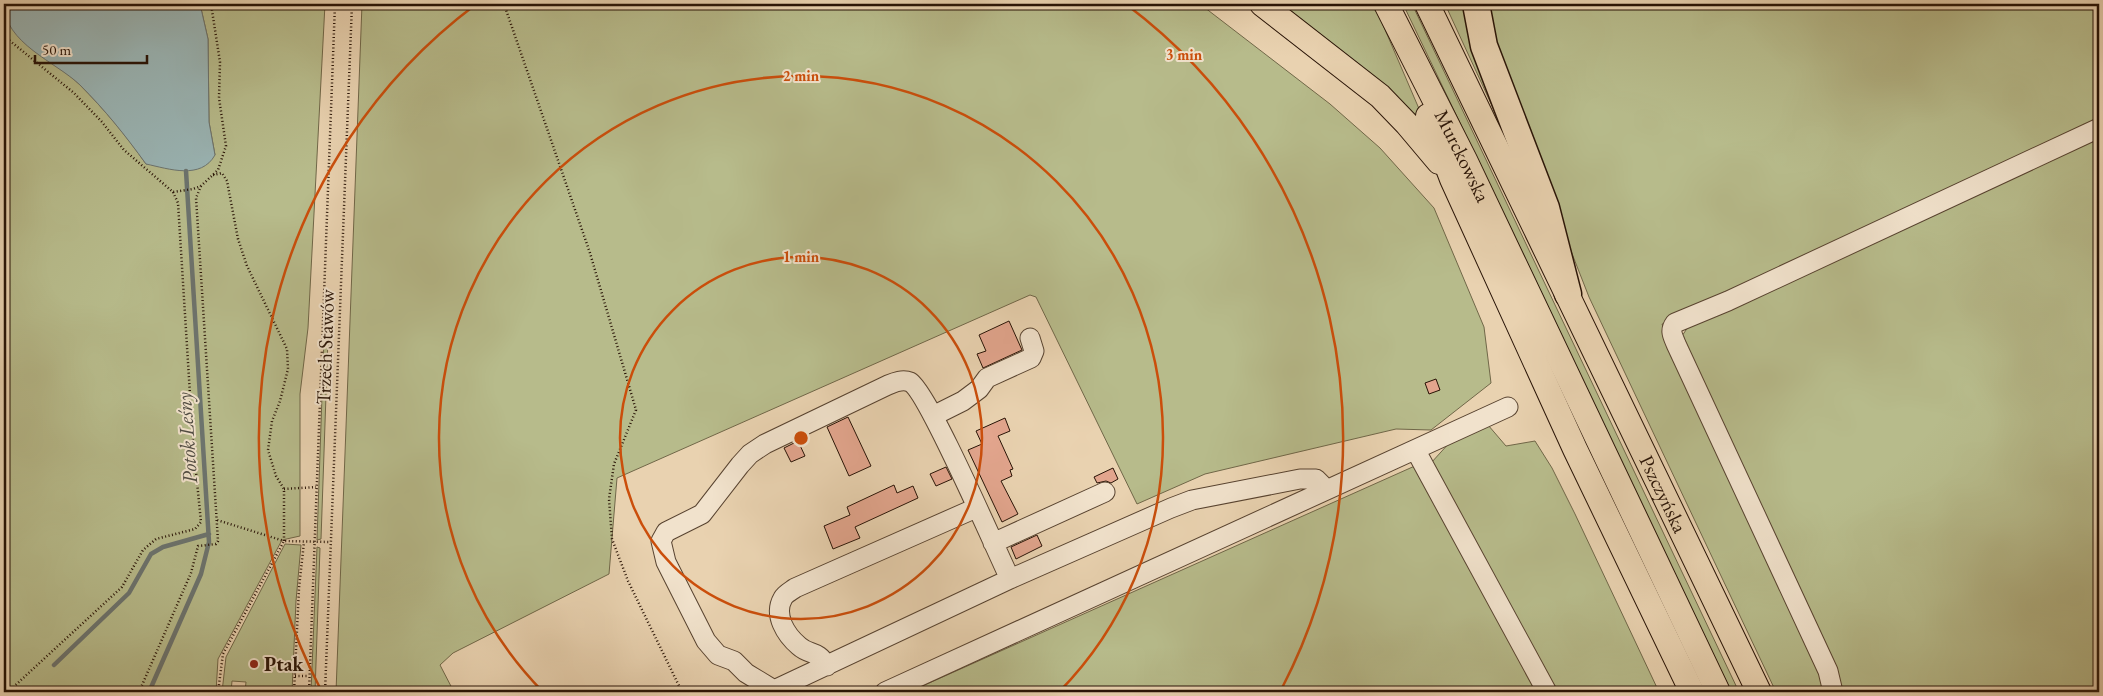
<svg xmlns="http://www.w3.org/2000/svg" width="2103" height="696" font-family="'EB Garamond',serif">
<rect width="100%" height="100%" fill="#e9d2b0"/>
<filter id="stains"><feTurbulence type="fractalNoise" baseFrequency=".004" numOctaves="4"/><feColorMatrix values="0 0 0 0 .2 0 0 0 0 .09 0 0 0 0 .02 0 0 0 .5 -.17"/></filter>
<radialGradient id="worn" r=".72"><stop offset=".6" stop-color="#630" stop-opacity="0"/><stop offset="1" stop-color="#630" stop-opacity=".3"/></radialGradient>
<path fill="#b7bb8b" stroke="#706748" d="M200 4H325L308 328 300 394V536L282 540 218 659 216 692H4V10C22 52 49 56 79 84 104 109 126 135 146 164L215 155 209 122 208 39Z
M362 4H1200L1330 104 1380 148 1434 208 1484 327 1491 383 1431 430 1396 429 1205 474 1137 504 1036 297 1030 295 617 478 609 574 453 653 440 665 454 692H336Z
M1278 4H1374L1432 139Z
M1403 4H1412L1739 692H1730L1533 275Z
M1445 4H1468L1506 136Z
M1483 4H2099V692H1840L1682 336 1688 327 1698 321 1662 324 1692 396 1821 673 1825 692H1776L1589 297 1513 103Z
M324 338H328L327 366 321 539 317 540Z
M1488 425 1506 446 1535 441 1552 468 1575 514 1659 692H909L1417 465 1431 463 1451 441Z
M285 544 301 545 296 601 292 692H245L246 682 232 681 231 692H222L226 657Z
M317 547 320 548 315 692H311Z"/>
<path fill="#9ab5b5" stroke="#6c746f" d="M4 4H200L208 39 209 122 215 155C201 180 169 169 146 164 125 135 105 110 80 85 56 62 4 43 4 4Z"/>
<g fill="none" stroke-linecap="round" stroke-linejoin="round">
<path stroke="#6c746f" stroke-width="4.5" d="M54 665 129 593 151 554 163 547 209 534
M149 692 201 574 209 542 186 171"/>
</g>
<path fill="#e2a58d" stroke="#281306" d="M1009 321 1022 350 983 368 977 354 986 351 979 335Z
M1436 379 1440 390 1429 394 1425 383Z
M848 417 871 466 849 476 827 427Z
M1005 418 1010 431 998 436 1013 469 1010 470 1012 476 1001 481 1018 514 1002 522 968 450 982 444 976 431Z
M798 441 805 456 791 462 784 448Z
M946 467 952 479 936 486 930 474Z
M1113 468 1118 479 1111 483 1106 481 1097 483 1094 477Z
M894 485 897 493 913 486 918 498 855 527 860 538 833 549 824 526 850 515 847 507Z
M1037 535 1042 546 1016 559 1011 547Z"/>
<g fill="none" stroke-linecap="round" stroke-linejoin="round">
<g stroke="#584330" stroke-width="21">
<path id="minor" d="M933 416 963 401 979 389 987 378 1031 358 1034 351 1030 338
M1416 451 1547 692
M993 543 1105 492
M1010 579C996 550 928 392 910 382 903 379 895 382 888 385L765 444 750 454 740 465 702 514 666 532 661 541 666 562 706 641 718 655 734 661 746 673 774 690 1010 579 1171 508 1192 500 1300 479H1316L1326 489
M827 666C817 649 810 656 799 646 786 635 773 615 783 598 785 594 791 591 795 588L976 508
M885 692 1508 407
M1833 692 1828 671 1676 344C1673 336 1669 331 1675 323L1728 301 2099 128"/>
</g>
<g stroke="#281306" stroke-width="26">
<g id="major">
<path d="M1262 4 1380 96 1407 124 1439 162"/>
<path id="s1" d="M1386 4 1465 160 1718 692"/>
<path id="s2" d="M1427 4 1759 692"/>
<path d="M1428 116 1452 179 1575 449 1692 692"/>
</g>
</g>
<g stroke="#281306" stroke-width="29">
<path id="highway" d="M1476 4 1484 46 1546 208 1568 294"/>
</g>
<path stroke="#281306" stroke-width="2.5" stroke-dasharray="1 2.5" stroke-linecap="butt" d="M504 4 590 253 636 410 614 464 609 499 612 539 628 581 682 692
M4 36 74 93 102 122 124 150 173 192 193 189 201 186 218 170 226 146 219 98 220 62 211 4
M213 175 222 173 227 181 238 239 247 266 287 349 288 369 280 401 272 421 268 450 276 476 284 489V541L217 520
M284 489 316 487
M295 676H309
M8 692 122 587 143 550 156 539 195 529 201 522 193 442 178 203 173 192
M139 692 191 573 198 546 216 544 218 541 197 213 196 198 201 186
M218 692 223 654 284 541 330 542
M294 692 299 588 304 542
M309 692 335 4
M325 692 352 4"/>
<use href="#minor" stroke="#f1e2cc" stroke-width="19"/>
<use href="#major" stroke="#e9d2b0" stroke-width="24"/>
<use href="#highway" stroke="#e9d2b0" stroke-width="26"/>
</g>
<g fill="none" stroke="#cb4e0b" stroke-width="2.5">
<circle cx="801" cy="438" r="181"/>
<path d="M543 692A362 362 0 1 1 1059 692"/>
<path d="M320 688A542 542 0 0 1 475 5M1127 5A542 542 0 0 1 1282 688"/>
</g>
<circle fill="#8f2418" stroke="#f1e2cc" stroke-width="2" cx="254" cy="664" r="5"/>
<g text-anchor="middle" stroke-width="4" stroke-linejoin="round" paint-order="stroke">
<g font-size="20" fill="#281306" stroke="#f1e2cc">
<text dy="7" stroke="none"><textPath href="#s1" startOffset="170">Murckowska</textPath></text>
<text transform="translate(325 347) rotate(-88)" y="7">Trzech Stawów</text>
<text dy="7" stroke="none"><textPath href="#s2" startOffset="544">Pszczyńska</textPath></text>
</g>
<g font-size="20" font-weight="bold" fill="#281306" stroke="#f1e2cc" text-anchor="start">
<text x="264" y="671">Ptak</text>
</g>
<g font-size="21" font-style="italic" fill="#504c43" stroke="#f1e2cc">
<text transform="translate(187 438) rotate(-94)" y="7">Potok Leśny</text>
</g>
</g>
<circle cx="801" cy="438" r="8" fill="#cb4e0b" stroke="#f1e2cc" stroke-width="2.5"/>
<g font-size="15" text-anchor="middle" font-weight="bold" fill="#cb4e0b" stroke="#f1e2cc" stroke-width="4" stroke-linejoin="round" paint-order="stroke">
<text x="1184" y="60">3 min</text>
<text x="801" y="81">2 min</text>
<text x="801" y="262">1 min</text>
</g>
<rect width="2103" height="696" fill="none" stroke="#e9d2b0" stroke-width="20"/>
<rect x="5" y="5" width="2093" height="686" fill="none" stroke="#281306" stroke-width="2.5"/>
<rect x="10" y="10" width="2083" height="676" fill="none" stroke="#281306"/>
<path d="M35 55v8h112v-8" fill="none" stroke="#281306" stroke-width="2.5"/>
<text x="42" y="55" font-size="15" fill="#281306" stroke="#f1e2cc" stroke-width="4" paint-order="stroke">50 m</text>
<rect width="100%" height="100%" filter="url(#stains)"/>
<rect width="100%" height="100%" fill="url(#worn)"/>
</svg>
